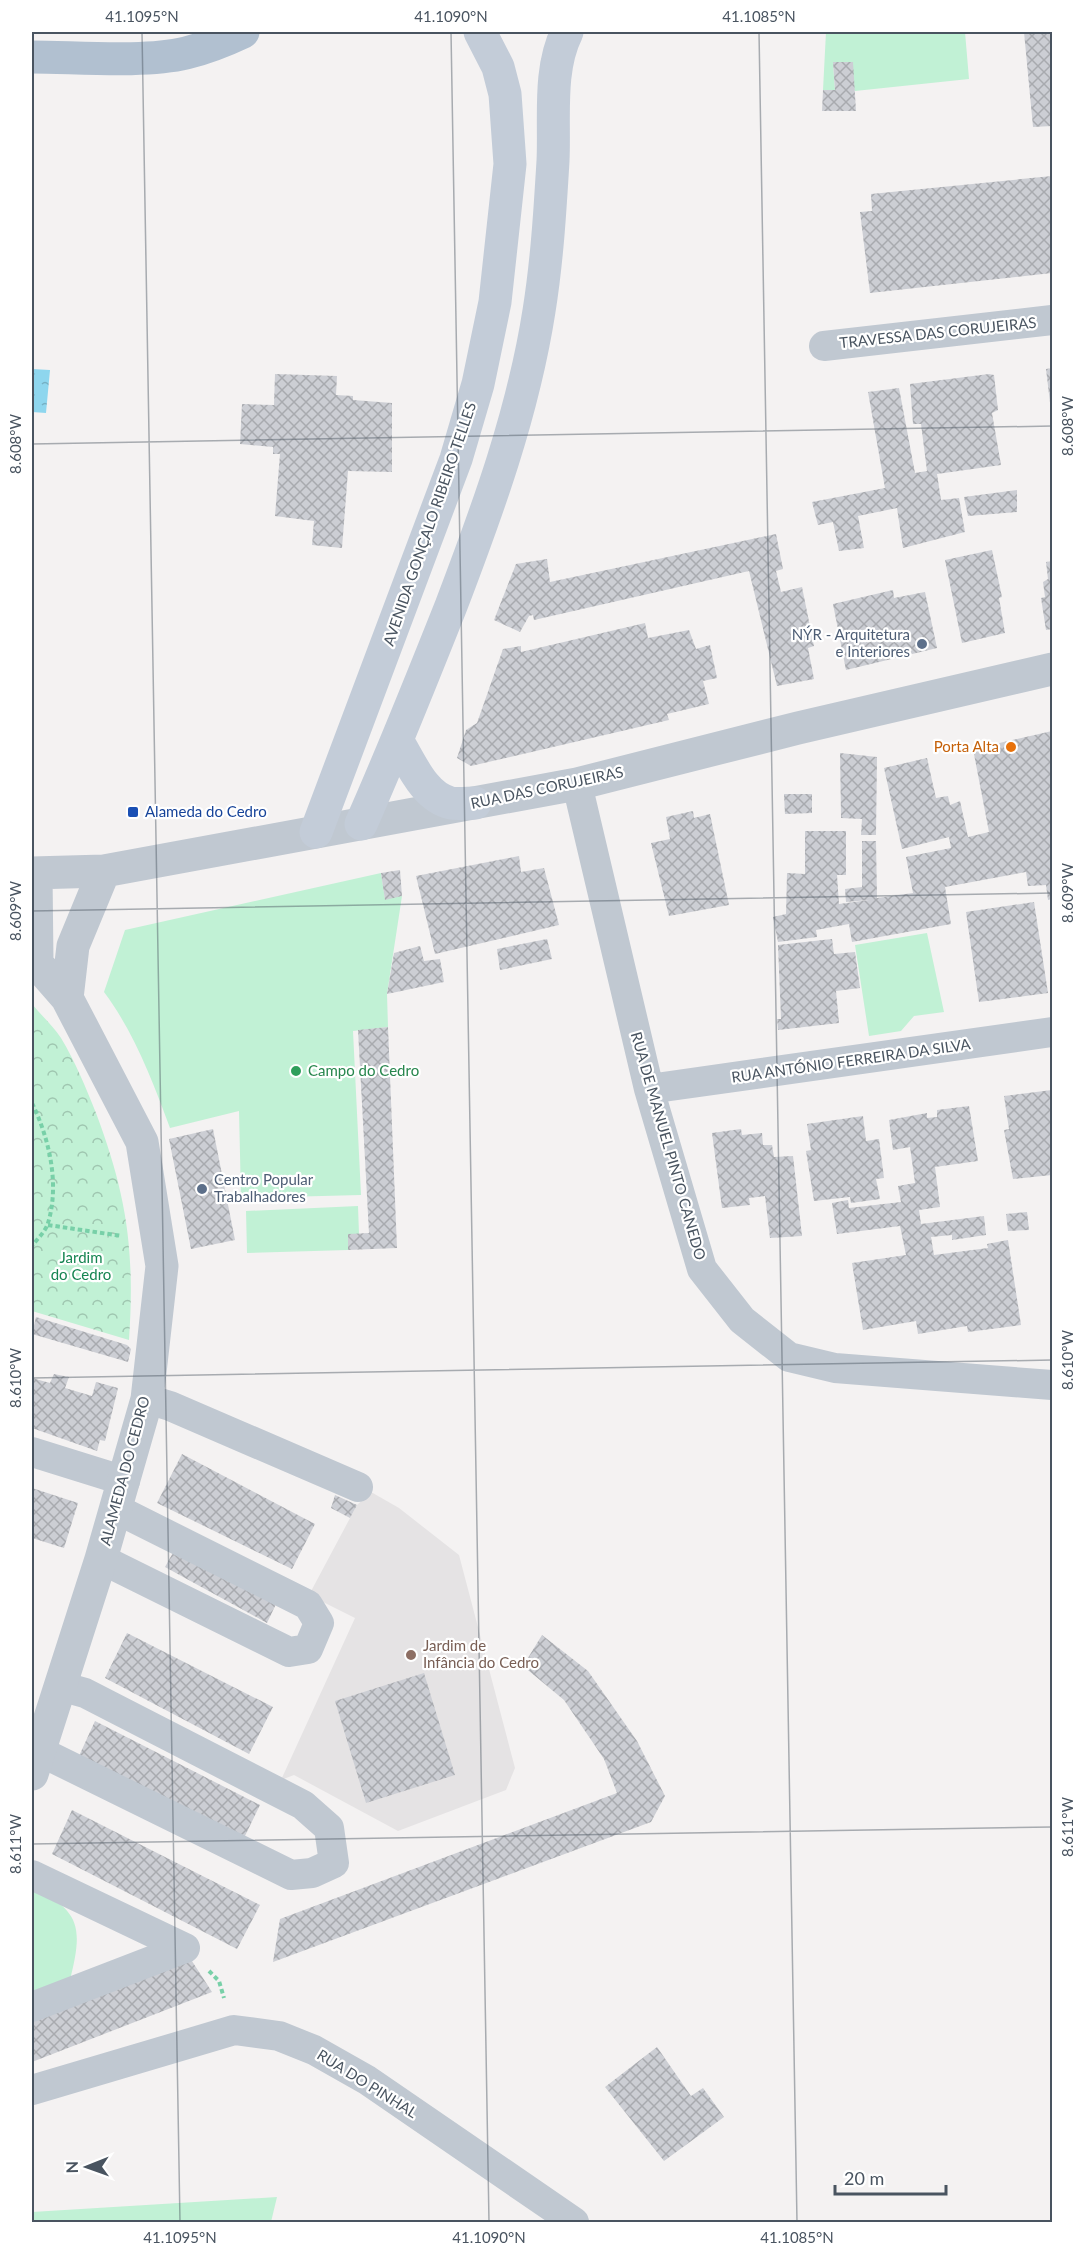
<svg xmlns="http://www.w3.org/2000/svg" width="1084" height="2254" font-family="Lato,sans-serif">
<defs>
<pattern id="forest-crowns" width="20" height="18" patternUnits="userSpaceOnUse" patternTransform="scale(1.5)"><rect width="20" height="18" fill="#c1f1d5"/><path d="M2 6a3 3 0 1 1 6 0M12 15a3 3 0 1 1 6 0" fill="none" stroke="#9fc6b0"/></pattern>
<pattern id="water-ripples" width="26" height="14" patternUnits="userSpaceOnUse" patternTransform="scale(1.5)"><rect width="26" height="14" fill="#8ed6ee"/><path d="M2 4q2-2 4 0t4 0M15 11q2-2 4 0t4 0" fill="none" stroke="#76b0c4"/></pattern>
<pattern id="building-cross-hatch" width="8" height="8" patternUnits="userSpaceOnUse" patternTransform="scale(1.5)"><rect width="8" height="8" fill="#ccced4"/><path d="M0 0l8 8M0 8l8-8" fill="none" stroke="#a8aaaf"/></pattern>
</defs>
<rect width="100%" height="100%" fill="#f4f2f2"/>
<path fill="#e5e3e4" d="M371 1492 399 1508 459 1555 515 1768 506 1790 398 1831 294 1775 281 1780 355 1618 309 1595 357 1505Z"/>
<path fill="#c1f1d5" d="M826 32H965L969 79 855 91 833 63 835 90H823Z
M381 873 385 899 402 896 387 994 388 1027 353 1031 361 1195 241 1198 239 1111 170 1128C153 1082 134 1032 104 992L125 930Z
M927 933 944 1012 914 1016 901 1031 869 1036 855 945Z
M358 1206 359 1234H348V1250L247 1253 246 1211Z
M32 1886C81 1912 83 1927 70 1980L32 1994Z
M277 2197 271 2222H32V2212Z"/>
<path fill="url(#forest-crowns)" d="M32 1004C41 1015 53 1026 61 1038 75 1061 86 1088 96 1113 127 1196 135 1251 129 1340L32 1311Z"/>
<path fill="url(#water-ripples)" d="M32 369 50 370 46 413 32 412Z"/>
<path fill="url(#building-cross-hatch)" d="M1024 32H1052V126L1033 127Z
M833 62H853L856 111H822L823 90H835Z
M1052 176V273L870 293 860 212 872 211 871 194Z
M1052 368V411H1051L1046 369Z
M275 374 337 376 336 395 353 396V400L392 403V472L348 471 342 548 312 545 314 521 275 516 280 454H273V447L240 444 242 404 274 405Z
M989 374 994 375 998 410 992 413 1001 465 937 474 941 500 959 498 965 532 903 548 897 508 858 516 864 548 839 551 833 522 818 525 812 502 885 488 868 392 899 388 915 473 927 471 921 424H913L910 384Z
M1017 490V512L968 516 964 497Z
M776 534 783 569 776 571 781 592 802 587 814 646 808 648 814 679 777 686 749 571 534 620 533 615 529 616 520 632 494 620 516 564 547 559 550 582Z
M992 550 1002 597 999 598 1005 633 962 643 945 560Z
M1052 561V629L1046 630 1041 598 1045 597 1043 582 1048 579 1046 562Z
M893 590 894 598 925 592 937 648 846 670 833 604Z
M645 623 648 638 689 630 696 649 710 645 717 678 703 681 709 704 667 714 669 720 471 766 457 758 466 730 477 723 503 649 521 646V652Z
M1052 731V899L1048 900 1046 885 1028 886 1026 872 945 887 951 924 852 942 849 924 816 930 817 937 778 942 773 917 786 914 787 873 805 874V831H846V875H837L839 904 869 900 846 902 845 889 862 887V841H876L877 898 913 893 906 857 951 848 949 837 902 849 884 768 927 758 936 798 948 796 950 805 960 801 968 837 989 832 973 749Z
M840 753 877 757 876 835H861L862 819 841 818Z
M784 794H812V813L785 814Z
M693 811 694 818 710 814 729 905 669 916 651 843 670 839 666 817Z
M519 856 521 872 544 868 559 925 435 954 416 876Z
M400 870 402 896 385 900 381 873Z
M1034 902 1048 993 979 1002 966 912Z
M547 939 552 959 500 970 497 949Z
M832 939 834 954 855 952 860 988 836 991 839 1023 778 1030 777 1019H781L778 945Z
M420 946 424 961 440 959 444 982 387 994 394 953Z
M388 1027 397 1248 348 1250V1234L369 1233 358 1030Z
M1052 1090V1175L1013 1179 1004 1130 1009 1129 1004 1096Z
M969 1106 978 1161 935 1167 940 1207 919 1210 921 1224 984 1216 986 1235 952 1240V1235L931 1237 934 1255 988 1248 987 1244 1008 1240 1021 1325 968 1332 967 1326 918 1334 916 1321 863 1330 852 1263 906 1255 900 1226 837 1234 832 1203 848 1200 849 1208 901 1202 898 1186 915 1183 910 1147 893 1150 889 1120 927 1113V1118L937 1117V1110Z
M863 1116 866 1141 879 1139 884 1178 876 1179 880 1199 851 1203 850 1197 814 1201 806 1151 811 1150 807 1124Z
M213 1129 235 1240 191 1249 169 1139Z
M741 1129 742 1135 762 1133 763 1145H772L774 1157 793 1156 802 1236 770 1238 765 1196 749 1198 750 1205 722 1208 712 1133Z
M1027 1212 1029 1230 1008 1231 1006 1214Z
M36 1317 127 1345 131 1349 128 1362 32 1334Z
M54 1374 69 1377 65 1388 92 1396 96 1382 118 1388 105 1441 100 1440 97 1451 32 1428V1378L50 1383Z
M182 1454 315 1524 292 1569 157 1503Z
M32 1488 78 1503 64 1548 32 1538Z
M335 1495 357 1505 350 1518 331 1508Z
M175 1549 277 1602 267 1623 165 1567Z
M127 1633 273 1707 249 1754 105 1678Z
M542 1635 588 1671 637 1741 665 1796 651 1822 273 1962 280 1919 617 1793 604 1759 564 1700 523 1666Z
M424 1673 455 1775 366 1803 335 1701Z
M95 1721 260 1805 243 1840 79 1756Z
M72 1810 260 1905 237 1949 52 1854Z
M190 1958 212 1992 32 2062V2021Z
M657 2047 691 2096 703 2088 724 2117 664 2161 605 2087Z"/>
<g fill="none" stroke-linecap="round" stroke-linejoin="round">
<path stroke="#78d0a8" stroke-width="4" stroke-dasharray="4.5 3" stroke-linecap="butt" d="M32 1103C49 1138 60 1184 48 1223 46 1231 37 1239 32 1246
M48 1225 122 1236
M209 1971 219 1981 224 1998"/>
<path stroke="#c0c8d1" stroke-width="30" d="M824 346 1052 320
M577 784 649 1089 702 1269 742 1320 789 1357 835 1368 1052 1385
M649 1089 1052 1032
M147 1399 170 1406 358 1487
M32 1452 125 1481
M101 1559 289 1652 308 1649 319 1623 308 1605 116 1509
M39 1751 291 1875 312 1873 334 1863 329 1828 303 1805 85 1693 60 1686
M32 1875 185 1948
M32 2007 185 1948
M32 2090 234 2030 279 2036 314 2050 367 2080 574 2222"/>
<path stroke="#c0c8d1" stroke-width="33" d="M32 873 104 871 577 784 798 728 1052 669
M36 873 37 962
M32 958 67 998 142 1142 162 1266 147 1399 101 1559 32 1774
M67 998 73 946 104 871"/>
<path stroke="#c3ccd8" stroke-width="33" d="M398 742C411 763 424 797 451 803 458 804 468 803 475 803
M361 824C393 752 422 679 451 606 488 509 523 413 539 311 547 261 550 211 553 161 555 119 548 70 567 32
M316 832 456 459 478 384 495 302 510 164 505 94 498 67 480 32"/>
<path stroke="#b1c0d0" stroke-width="33" d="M32 57C75 57 145 63 186 53 206 48 224 41 243 32"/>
</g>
<path fill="none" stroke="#495460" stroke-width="1.5" stroke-opacity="0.45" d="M142 32 180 2222M451 32 489 2222M759 32 797 2222M32 444 1052 426M32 911 1052 893M32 1378 1052 1360M32 1844 1052 1827"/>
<g fill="#5c6f8a" stroke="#fff" stroke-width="2">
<circle cx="922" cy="644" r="6"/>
<circle cx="202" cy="1189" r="6"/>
</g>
<circle fill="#e8710a" stroke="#fff" stroke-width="2" cx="1011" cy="747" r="6"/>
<rect fill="#1a4fb4" stroke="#fff" stroke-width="2" x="127" y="806" width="12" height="12" rx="3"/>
<circle fill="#2e9e5b" stroke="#fff" stroke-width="2" cx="296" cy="1071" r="6"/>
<circle fill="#8d6e63" stroke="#fff" stroke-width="2" cx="411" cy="1655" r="6"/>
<g text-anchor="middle" stroke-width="4.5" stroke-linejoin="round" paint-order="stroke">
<g font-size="15" fill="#495460" stroke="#fff">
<text transform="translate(938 333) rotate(-6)" y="5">TRAVESSA DAS CORUJEIRAS</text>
<text transform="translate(430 524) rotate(-71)" y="5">AVENIDA GONÇALO RIBEIRO TELLES</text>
<text transform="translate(547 788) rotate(-12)" y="5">RUA DAS CORUJEIRAS</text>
<text transform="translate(851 1061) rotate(-8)" y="5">RUA ANTÓNIO FERREIRA DA SILVA</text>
<text transform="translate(668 1146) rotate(74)" y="5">RUA DE MANUEL PINTO CANEDO</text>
<text transform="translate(125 1471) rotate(-75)" y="5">ALAMEDA DO CEDRO</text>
<text transform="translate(367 2084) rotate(32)" y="5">RUA DO PINHAL</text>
</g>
<g font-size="15" fill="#4e5e75" stroke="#fff" text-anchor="end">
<text x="910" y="640">NÝR - Arquitetura<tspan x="910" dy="17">e Interiores</tspan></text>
<text x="214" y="1185" text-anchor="start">Centro Popular<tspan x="214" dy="17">Trabalhadores</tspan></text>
</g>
<g font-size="15" fill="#c56008" stroke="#fff" text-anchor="end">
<text x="999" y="752">Porta Alta</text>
</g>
<g font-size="15" fill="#164399" stroke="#fff" text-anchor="start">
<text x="145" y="817">Alameda do Cedro</text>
</g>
<g font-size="15" fill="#27864d" stroke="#fff" text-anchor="start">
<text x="308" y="1076">Campo do Cedro</text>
</g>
<g font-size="15" fill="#168552" stroke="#fff">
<text x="81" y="1263">Jardim<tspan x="81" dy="17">do Cedro</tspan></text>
</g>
<g font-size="15" fill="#785e54" stroke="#fff" text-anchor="start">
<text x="423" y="1651">Jardim de<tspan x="423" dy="17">Infância do Cedro</tspan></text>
</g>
</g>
<rect width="1084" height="2254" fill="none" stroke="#ffffff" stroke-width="66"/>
<g transform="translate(87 2167) rotate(269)" stroke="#ffffff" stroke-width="4.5" paint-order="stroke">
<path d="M0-4.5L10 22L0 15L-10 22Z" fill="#495460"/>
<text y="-9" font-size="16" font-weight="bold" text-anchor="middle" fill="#495460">N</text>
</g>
<path d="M835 2185v9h111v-9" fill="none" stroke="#495460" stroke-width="3"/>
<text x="844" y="2185" font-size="18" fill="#495460" stroke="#ffffff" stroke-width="4.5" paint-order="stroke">20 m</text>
<rect x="33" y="33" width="1018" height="2188" fill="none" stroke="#495460" stroke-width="2"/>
<g font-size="15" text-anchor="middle" fill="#495460">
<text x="142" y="22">41.1095°N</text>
<text x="451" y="22">41.1090°N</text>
<text x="759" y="22">41.1085°N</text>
<text transform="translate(1068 426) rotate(-90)" y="5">8.608°W</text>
<text transform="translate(16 444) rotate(-90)" y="5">8.608°W</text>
<text transform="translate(1068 893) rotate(-90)" y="5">8.609°W</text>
<text transform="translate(16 911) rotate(-90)" y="5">8.609°W</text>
<text transform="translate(1068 1360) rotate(-90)" y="5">8.610°W</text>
<text transform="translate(16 1378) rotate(-90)" y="5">8.610°W</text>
<text transform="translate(1068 1827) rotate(-90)" y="5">8.611°W</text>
<text transform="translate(16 1844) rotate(-90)" y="5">8.611°W</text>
<text x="180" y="2243">41.1095°N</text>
<text x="489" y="2243">41.1090°N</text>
<text x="797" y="2243">41.1085°N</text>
</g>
</svg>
